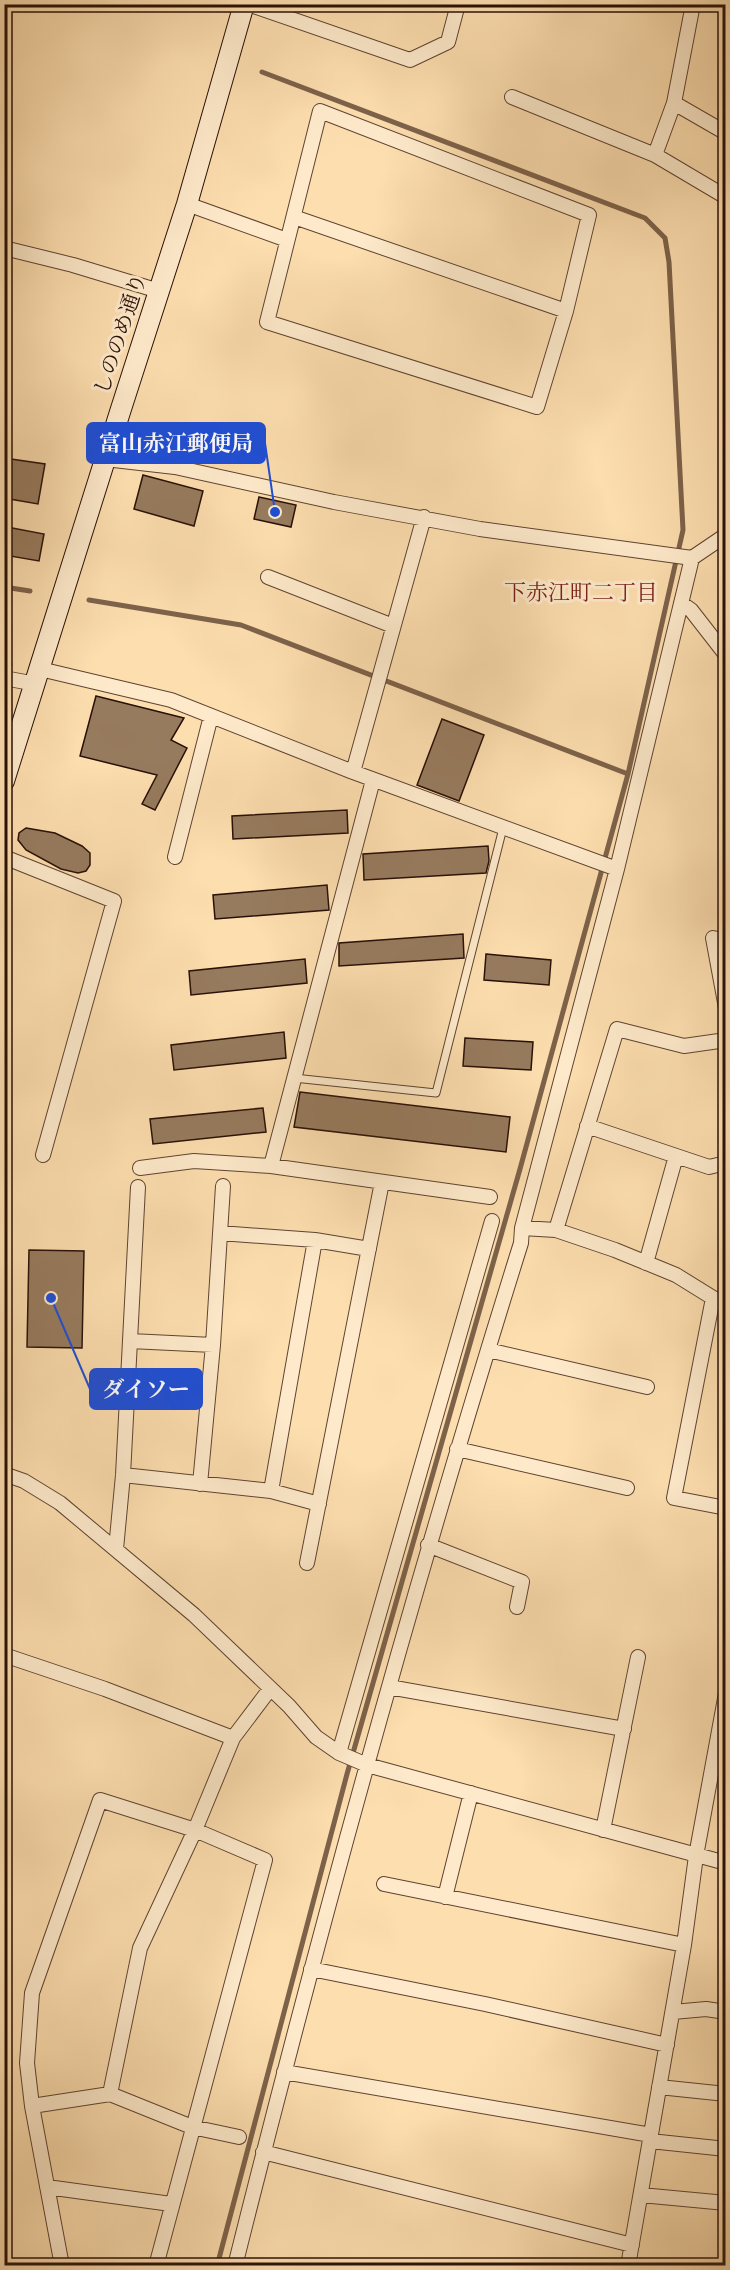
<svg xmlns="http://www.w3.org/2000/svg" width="730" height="2270" font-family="'IM FELL DW Pica','Noto Serif JP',serif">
<rect width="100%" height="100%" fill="#fddeaf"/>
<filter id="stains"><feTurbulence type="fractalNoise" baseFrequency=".00333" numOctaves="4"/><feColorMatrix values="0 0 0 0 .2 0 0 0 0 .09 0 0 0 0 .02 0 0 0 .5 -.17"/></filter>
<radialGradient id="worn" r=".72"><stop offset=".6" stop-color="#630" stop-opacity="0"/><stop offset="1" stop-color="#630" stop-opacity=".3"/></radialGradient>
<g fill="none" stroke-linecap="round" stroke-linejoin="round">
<path stroke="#7d624a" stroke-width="5" d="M4 587 30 591
M89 600 241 625 628 774
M4 664H10
M217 2266 347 1774 520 1169 628 774 683 530 669 262 665 238 645 218 262 72"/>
</g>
<path fill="#977b5e" stroke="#291007" stroke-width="1.5" d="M4 458 45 464 38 504 4 498Z
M143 475 203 491 194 526 134 509Z
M259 497 296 505 291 527 254 519Z
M7 527 44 534 39 561 4 555Z
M96 696 184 718 171 740 187 748 155 810 142 804 157 775 80 756Z
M442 719 484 735 459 801 417 785Z
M347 810 348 833 233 839 232 816Z
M26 828 55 833 82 846 90 853V865L86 871 78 873 61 869 26 850 18 840 19 833Z
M488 846 489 861 486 873 364 880 363 854Z
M327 885 329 910 215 919 213 895Z
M463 934 464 958 339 966V943Z
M486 954 551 960 549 985 484 980Z
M305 959 307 983 191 995 189 971Z
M284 1032 286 1058 174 1070 171 1045Z
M465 1038 533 1042 531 1070 463 1066Z
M300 1092 510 1117 506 1152 294 1127Z
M263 1108 266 1132 153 1144 150 1119Z
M29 1250 84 1251 82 1348 27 1347Z"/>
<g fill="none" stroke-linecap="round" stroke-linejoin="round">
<g stroke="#5e4431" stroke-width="9">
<path id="service" d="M294 1078 436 1093 503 828"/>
</g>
<g stroke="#5e4431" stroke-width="16">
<path id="minor" d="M248 4 410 60 448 42 458 4
M512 97 655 155 726 197
M674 103 726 133
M320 111 589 215 566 311 537 407 267 322Z
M655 155 674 103 693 4
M187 204 287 240
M294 217 566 311
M4 248 73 265 159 291
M105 459 175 467 334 502 480 529 692 558 726 535
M268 577 393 626
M681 603 691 610 726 655
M40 669 171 700 353 772 617 869
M4 678 36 684
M353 772 424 517
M4 857 114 901 43 1155
M175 857 211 716
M726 941 713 938 726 1008
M587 1126 709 1167 726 1163
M271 1166 373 780
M140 1168 194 1161 271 1166 490 1197
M522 1228 617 869 692 558
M556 1230 617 1029 684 1046 726 1040
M220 1233 315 1240 369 1249
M646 1263 676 1156
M713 1298 674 1498 726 1508
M130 1341 213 1345
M488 1350 647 1387
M457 1449 627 1488
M4 1474 24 1481 60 1503 194 1615 289 1706 316 1737 339 1753 367 1765 726 1863
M123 1475 271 1491 319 1504
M200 1484 213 1345 223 1186
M271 1491 315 1240
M428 1545 522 1582 517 1607
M116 1549 123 1475 138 1187
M307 1563 382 1182
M4 1655 105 1689 233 1738
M389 1687 624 1729
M339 1753 492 1221
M603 1830 638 1657
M384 1884 684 1945
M445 1897 471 1793
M311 1969 485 2004 667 2045
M673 2012 706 2009 726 2012
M284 2072 651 2135
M659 2087 726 2094
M110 2094 140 1948 195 1830 233 1738 270 1689
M32 2106 110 2094 192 2127 239 2137
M650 2141 726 2149
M263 2152 632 2245
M47 2187 171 2204
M641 2195 726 2203
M62 2266 32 2106 27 2063 32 1993 100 1800 195 1830 265 1860 156 2266
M235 2266C321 1922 415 1581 521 1243L522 1228 556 1230 615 1250 676 1275 726 1306
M628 2266 684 1945 696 1856 726 1693"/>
</g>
<g stroke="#291007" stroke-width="22">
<path id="secondary" d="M4 781 120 412 187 204 244 4"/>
</g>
<use href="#service" stroke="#feeacb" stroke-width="7"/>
<use href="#minor" stroke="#feeacb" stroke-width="14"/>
<use href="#secondary" stroke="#feeacb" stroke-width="20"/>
</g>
<g text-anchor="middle" stroke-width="6" stroke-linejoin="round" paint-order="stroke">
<g font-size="21" fill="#291007" stroke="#feeacb">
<text transform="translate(120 334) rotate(-72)" y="7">しののめ通り</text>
</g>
<g font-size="22" fill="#7a1f14" stroke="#feeacb">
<text x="581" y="600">下赤江町二丁目</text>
</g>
</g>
<path fill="none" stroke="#1d4ed8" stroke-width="2" d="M275 512L265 443M51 1298L90 1389"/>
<g fill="#1d4ed8" stroke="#feeacb" stroke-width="2">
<circle cx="275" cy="512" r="6"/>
<circle cx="51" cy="1298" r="6"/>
</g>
<g fill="#1d4ed8" stroke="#1d4ed8" stroke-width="2">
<rect x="87" y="423" width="178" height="40" rx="6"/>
<rect x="90" y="1369" width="112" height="40" rx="6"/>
</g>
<g font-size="22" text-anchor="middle" font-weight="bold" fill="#fff">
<text x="176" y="451">富山赤江郵便局</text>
<text x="146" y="1397">ダイソー</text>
</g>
<rect width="730" height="2270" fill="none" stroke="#fddeaf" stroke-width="24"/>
<rect x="6" y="6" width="718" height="2258" fill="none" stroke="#291007" stroke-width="3"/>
<rect x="12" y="12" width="706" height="2246" fill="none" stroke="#291007" stroke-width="1.5"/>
<rect width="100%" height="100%" filter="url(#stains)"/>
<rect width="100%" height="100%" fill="url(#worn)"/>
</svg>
